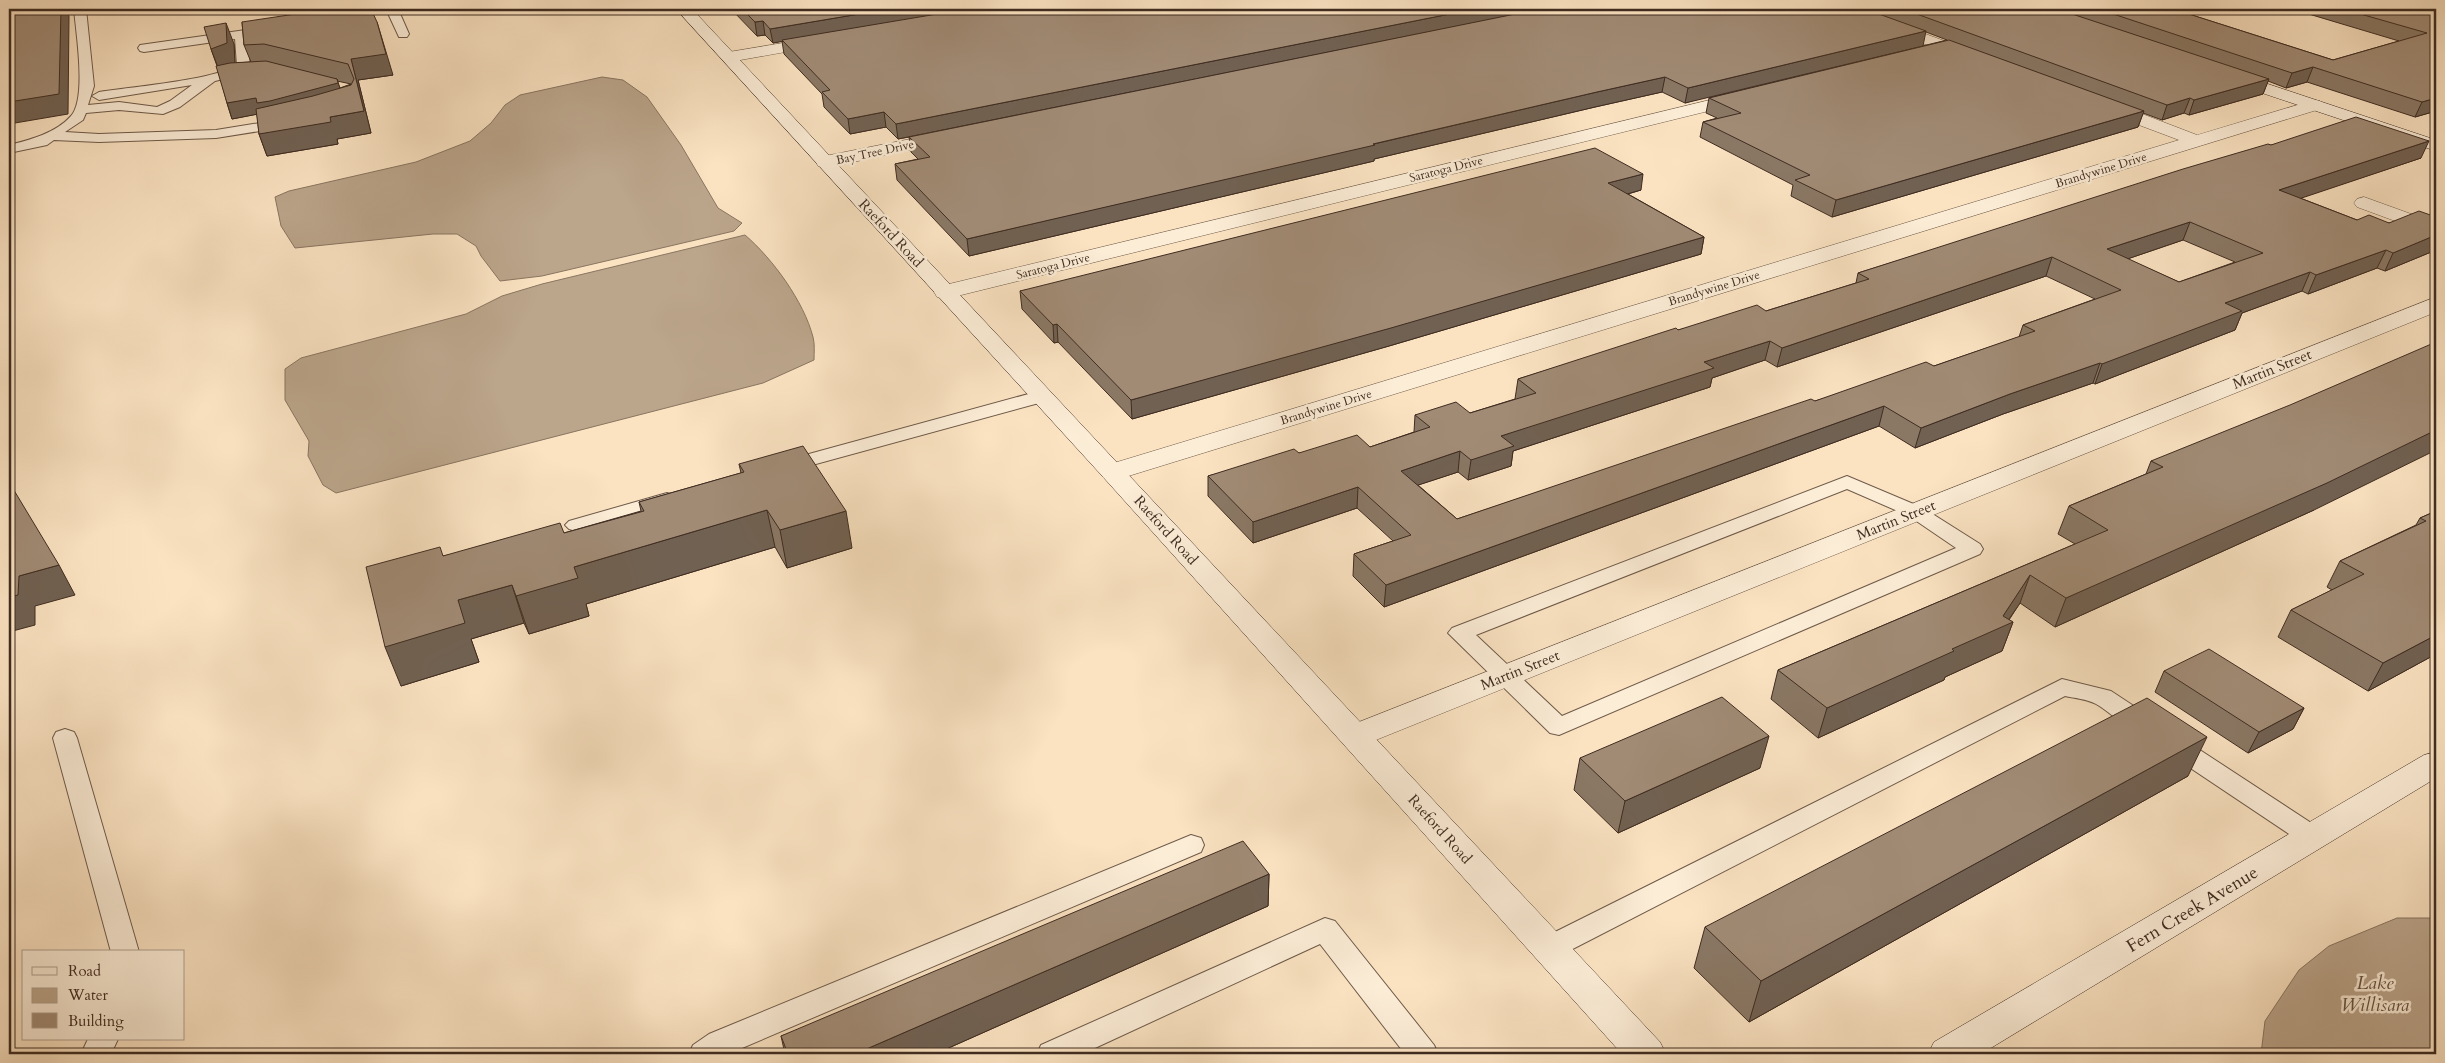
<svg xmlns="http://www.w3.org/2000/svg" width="2445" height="1063" font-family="Cardo,serif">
<rect width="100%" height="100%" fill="#fbe3c2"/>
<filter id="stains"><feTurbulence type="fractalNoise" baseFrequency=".004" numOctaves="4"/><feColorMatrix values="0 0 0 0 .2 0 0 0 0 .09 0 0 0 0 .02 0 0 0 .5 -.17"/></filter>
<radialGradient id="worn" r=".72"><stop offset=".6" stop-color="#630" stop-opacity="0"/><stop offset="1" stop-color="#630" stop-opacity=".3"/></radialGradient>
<path fill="#bba58b" stroke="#897561" d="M602 77 623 80 647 97 681 145 718 208 742 223 734 231 542 276 500 281 481 256 476 246 457 234H433L295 248 281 226 275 197 289 191 416 162 470 141 491 123 505 105 520 95Z
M745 235C773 259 804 302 813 337 815 344 814 353 814 360L763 383 336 493 323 485 308 456 309 441 285 400V369L301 358 466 314 502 296 542 284Z
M2397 918H2436V1054H2261L2265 1021 2299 970 2329 946Z"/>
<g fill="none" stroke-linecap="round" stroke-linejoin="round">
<g stroke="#6e5a49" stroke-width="2">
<path id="lane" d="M74 9H86L94 86 88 105 119 102 157 107 170 101 192 85 99 100 92 96 99 92C131 87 214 80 237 65L235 39 144 52 140 51 138 48 140 45 273 26 279 30 273 34 247 37 250 66 240 75 215 81 180 107 163 114 119 110 86 113 83 120 65 132 99 134 216 130 285 119 292 123 285 127 216 138 99 142 54 140 47 145 9 153V145C30 140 56 133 71 116 87 98 76 33 74 9Z
M386 9H398L409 34 407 37H399Z
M1043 390 1050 392 1052 396 1050 400 783 473 776 471 773 467 776 463Z
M1847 476 1923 508 1980 544 1983 549 1980 554 1559 735 1550 733 1448 633 1452 628ZM1847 489 1909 516 1956 548 1562 716 1476 635Z
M667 493 674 495 677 499 674 503 576 531 569 529 565 525 569 521Z
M2062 679 2111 691 2155 720 2158 726 2155 732C2133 738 2114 714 2096 704 2087 699 2074 698 2065 696L1559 956 1549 959 1539 956 1535 948 1539 940Z
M65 729 74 732 77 738 139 952H111L53 738 56 732Z
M2171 734 2180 737 2322 830 2326 837 2322 844 2313 847 2304 844 2162 749 2158 743 2162 737Z
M1191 835 1201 838 1204 845 1201 852 728 1054H689L693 1045 709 1034Z
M1325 918 1335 921 1434 1045 1438 1054H1405L1320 944 1082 1054H1037L1041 1045Z
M88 1039H118L111 1054H81Z"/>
</g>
<g stroke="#6e5a49" stroke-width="1">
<path id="street" d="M1836 9H1858L1977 53 1979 56 1977 59H1965L1839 12Z
M2060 9H2088L2085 12 2053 20 2045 15 2048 12Z
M819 37 825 39 827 42 825 45 729 62 723 60 721 57 723 54 729 52Z
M1743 92 1749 93 1752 97 1749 101 945 299 937 297 934 292 937 287 945 285Z
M2314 100 2320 101 2323 105 2320 109 1122 478 1113 480 1104 478 1100 472 1104 466 2179 140 2099 110 2096 106 2099 102H2111L2197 135Z
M946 132 952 133 955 137 952 141 825 168 818 166 816 162 818 158 825 156Z
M2364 197 2436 223V236L2357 207 2354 203 2357 199Z
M2436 297V312L1366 744 1355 747 1344 744 1339 736 1344 728Z"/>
</g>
<g stroke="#3f2c21" stroke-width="1">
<path id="secondary" d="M676 9H692L1660 1042 1666 1054H1622L1104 478Z
M2229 71 2436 140V151L2223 80 2221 76 2223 72Z
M2436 752V778L1981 1054H1928L1934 1042 2424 755Z"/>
</g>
<use href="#lane" fill="#fcedd7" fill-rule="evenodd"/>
<use href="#street" fill="#fcedd7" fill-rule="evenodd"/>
<use href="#secondary" fill="#fcedd7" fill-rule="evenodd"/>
</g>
<path fill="#8a7865" stroke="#3f2c21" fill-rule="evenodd" d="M731 9H2057L2075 15 2077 9H2173L2333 60 2399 41 2292 9H2436V111L2415 117 2307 82 2286 88 2268 81 2263 94 2189 115 2184 113 2162 120 2143 113 2138 127 1832 217 1791 196 1793 185 1700 137 1703 122 1717 118 1706 113 1709 98 1947 40 1926 32 1685 103 1662 92 1595 107 1374 159V161L969 256 897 180 895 164 918 159 911 152 909 137 898 139 886 127 850 134 824 107 822 94 784 54 782 41 773 43 765 35 757 36Z
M242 22 393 75 358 80 371 133 337 139 338 144 267 156 259 134 257 114 232 119 227 103 217 66 211 49 234 44 235 63 251 62 244 45ZM337 81 351 84 340 88Z
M2271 145 2421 158 2300 198 2357 220 2389 223 2435 216 2436 214V250L2385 271 2377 268 2308 294 2302 291 2242 313 2235 330 2095 384 2093 383 2003 414 1915 448 1879 426 1384 607 1353 576 1354 554 1393 541 1357 508 1253 543 1208 496V476L1299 453 1370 447 1414 432 1415 415 1470 413 1515 399 1518 379 1678 330 1766 311 1856 283 1858 273ZM2183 240 2235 262 2179 282 2127 259ZM2046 276 2095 299 2023 325 2019 337 1934 366 1815 401 1457 519 1418 485 1458 472 1468 480 1511 466 1513 451 1710 387 1712 378 1765 360 1777 367Z
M1641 190 1628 194 1704 237 1701 254 1389 346 1132 419 1058 342 1054 343 1022 309 1020 291Z
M2151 461 2314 510 2055 627 2020 603 2009 620 2013 622 2002 651 1945 677 1944 680 1818 738 1771 699 1778 670 2075 544 2058 534 2069 506 2146 474Z
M739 464 852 548 787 568 775 547 586 604 589 616 529 634 524 623 471 639 479 662 401 686 443 556 564 533 641 511 639 502 741 473Z
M2436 511V654L2368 691 2278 637 2291 610 2332 590 2327 587 2340 561 2416 525 2420 518Z
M2164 671 2304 708 2293 729 2248 753 2155 692Z
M1580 758 1760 768 1618 833 1574 790Z
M2188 776 1749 1022 1694 968 1705 927Z
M1269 874 1268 906 935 1054H785L781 1036Z"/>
<path fill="#716152" stroke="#3f2c21" d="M61 9H66L69 16 68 114 9 124V102Z
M889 9H972L773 43 770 29Z
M1475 9H1542L898 139 896 124Z
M763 21 765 35 757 36 755 22Z
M377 22 393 75 358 80 371 133 337 139 338 144 267 156 259 134 330 117 364 111 351 59Z
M226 23 234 44 235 64 219 70 211 49Z
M1926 31 1923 46 1685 103 1688 88Z
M2313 67 2307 82 2286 88 2292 73Z
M1665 77 1662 92 1595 107 1374 159V161L969 256 967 239 1597 92Z
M337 79 343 98 232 119 227 103Z
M2269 79 2263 94 2189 115 2194 100Z
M2190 98 2184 113 2162 120 2167 105Z
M2436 98V111L2415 117 2422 102Z
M2144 111 2138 127 1832 217 1836 200Z
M884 112 886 127 850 134 848 119Z
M2429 141 2421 158 2272 208 2279 190Z
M1643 174 1641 190 1606 200 1608 183Z
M2190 222 2183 240 2101 268 2107 249Z
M2436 235V250L2385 271 2393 253Z
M1704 237 1701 254 1389 346 1132 419 1131 400Z
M2386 250 2377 268 2308 294 2316 275Z
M2052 257 2046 276 1777 367 1782 348Z
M2310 272 2302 291 2242 313 2235 330 2095 384 2102 364 2225 303Z
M1057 324 1058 342 1054 343 1053 325Z
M1770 341 1765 360 1712 378 1710 387 1513 451 1511 466 1468 480 1471 460 1501 436 1704 362Z
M2100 363 2093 383 2003 414 1915 448 1921 428 2010 394Z
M1884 406 1879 426 1384 607 1386 585Z
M2436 430V450L2314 510 2055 627 2066 598Z
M1460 451 1458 472 1400 491 1401 471Z
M1358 487 1357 508 1253 543V522Z
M767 510 775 547 586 604 589 616 529 634 516 596 574 567Z
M846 511 852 548 787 568 780 530Z
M59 565 75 595 35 606V625L9 632V597L19 576Z
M2030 575 2020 603 2005 625 2013 622 2002 651 1945 677 1944 680 1818 738 1827 708 1952 649 2003 616Z
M512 585 524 623 471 639 479 662 401 686 385 647 458 600Z
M2436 635V654L2368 691 2383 663Z
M2304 708 2293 729 2248 753 2259 732Z
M1769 736 1760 768 1618 833 1625 801Z
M2207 737 2188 776 1749 1022 1761 981Z
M1269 874 1268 906 935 1054H855Z"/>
<path fill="#a18b75" stroke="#3f2c21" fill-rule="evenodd" d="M9 9H61L59 94 9 102Z
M329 9H371L377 22 386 54 351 59 364 111 330 117 331 122 259 134 256 109 313 96 351 85 354 79 348 64 264 44 244 45 242 22Z
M742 9H889L770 29 763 21 755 22Z
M967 9H1475L896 124 884 112 848 119 822 92 830 90 782 40Z
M1540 9H1865L1926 31 1688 88 1665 77 1597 92 1373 144 1375 145 967 239 895 164 930 157 909 137Z
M1903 9H2057L2269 79 2194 100 2190 98 2167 105Z
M2098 9H2173L2333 60 2427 33 2343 9H2418L2436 14V98L2422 102 2313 67 2292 73Z
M226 23 227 43 211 49 204 27Z
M1949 40 2144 111 1836 200 1795 180 1810 175 1703 122 1741 113 1709 98Z
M266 61 337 79 338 83 270 101 257 103 256 98 227 103 216 66 230 63Z
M2356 117 2429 141 2279 190 2357 220 2369 215 2389 223 2419 211 2436 217V235L2393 253 2386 250 2316 275 2310 272 2225 303 2242 311 2102 364 2100 363 2010 394 1921 428 1884 406 1386 585 1354 554 1411 535 1358 487 1253 522 1208 476 1294 449 1299 453 1357 435 1370 447 1430 427 1415 415 1456 402 1470 413 1536 393 1518 379 1676 328 1678 330 1757 305 1766 311 1869 279 1858 273 2183 169 2268 144 2271 145ZM2190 222 2263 253 2179 282 2107 249ZM2052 257 2121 290 2023 325 2035 331 1934 366 1926 362 1815 401 1811 399 1457 519 1401 471 1460 451 1471 460 1514 446 1501 436 1714 368 1704 362 1770 341 1782 348Z
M1595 148 1643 174 1608 183 1704 237 1391 328 1131 400 1057 324 1053 325 1020 291Z
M2436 342V430L2327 483 2066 598 2030 575 2003 616 2013 622 1952 649 1954 651 1827 708 1778 670 2108 530 2069 506 2163 467 2151 461 2290 405Z
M803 446 846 511 780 530 767 510 574 567 578 578 516 596 512 585 458 600 465 623 385 647 366 567 440 547 443 556 560 523 564 533 644 511 639 502 744 472 739 464Z
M9 482 59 565 19 576 18 595 9 597Z
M2436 511V635L2383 663 2291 610 2364 574 2340 561 2426 521 2420 518Z
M2209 649 2304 708 2259 732 2164 671Z
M1722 697 1769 736 1625 801 1580 758Z
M2147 698 2207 737 1761 981 1705 927Z
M1243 841 1269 874 855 1054H788L781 1036Z"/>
<g text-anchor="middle" stroke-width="5" stroke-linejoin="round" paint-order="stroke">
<g font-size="12" fill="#3f2c21" stroke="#fcedd7">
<text transform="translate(875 152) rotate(-12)" y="4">Bay Tree Drive</text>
<text transform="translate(1446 169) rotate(-14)" y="4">Saratoga Drive</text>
<text transform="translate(2101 170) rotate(-17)" y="4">Brandywine Drive</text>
<text transform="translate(1053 266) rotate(-14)" y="4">Saratoga Drive</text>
<text transform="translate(1714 288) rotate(-17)" y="4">Brandywine Drive</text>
<text transform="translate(1326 407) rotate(-17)" y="4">Brandywine Drive</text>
</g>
<g font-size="15" fill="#3f2c21" stroke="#fcedd7">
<text transform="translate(891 233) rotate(47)" y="5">Raeford Road</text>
<text transform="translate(2272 369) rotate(-22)" y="5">Martin Street</text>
<text transform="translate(1896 520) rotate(-22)" y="5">Martin Street</text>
<text transform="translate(1166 530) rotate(48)" y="5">Raeford Road</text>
<text transform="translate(1520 670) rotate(-22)" y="5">Martin Street</text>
<text transform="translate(1440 829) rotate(48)" y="5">Raeford Road</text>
</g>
<g font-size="18" fill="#3f2c21" stroke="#fcedd7">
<text transform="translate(2192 909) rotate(-31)" y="6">Fern Creek Avenue</text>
</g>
<g font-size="19" font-style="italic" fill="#645041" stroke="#fcedd7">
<text x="2375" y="989">Lake<tspan x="2375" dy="22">Willisara</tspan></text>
</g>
</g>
<rect width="2445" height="1063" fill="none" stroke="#fbe3c2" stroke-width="30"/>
<rect x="10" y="10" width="2425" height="1043" fill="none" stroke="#3f2c21" stroke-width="2.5"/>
<rect x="15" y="15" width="2415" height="1033" fill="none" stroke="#3f2c21"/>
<rect x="22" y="950" width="162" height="90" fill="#fcedd7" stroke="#b0a08e"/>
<rect x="32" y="967" width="25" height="8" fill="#fcedd7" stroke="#b0a08e"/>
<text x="68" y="976" font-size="15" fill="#3f2c21">Road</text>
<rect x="32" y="988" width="25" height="15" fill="#bba58b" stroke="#b0a08e"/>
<text x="68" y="1000" font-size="15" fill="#3f2c21">Water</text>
<rect x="32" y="1013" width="25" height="15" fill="#a18b75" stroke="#b0a08e"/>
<text x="68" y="1026" font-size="15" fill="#3f2c21">Building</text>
<rect width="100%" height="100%" filter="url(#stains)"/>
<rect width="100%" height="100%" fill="url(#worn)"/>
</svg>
